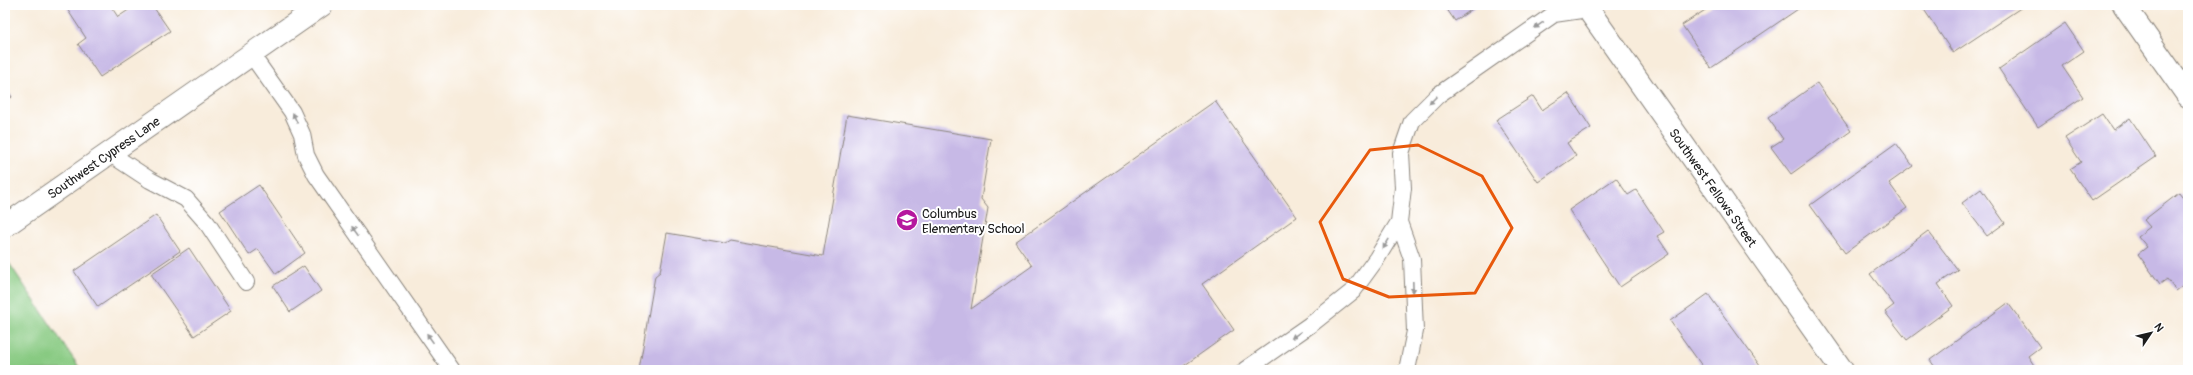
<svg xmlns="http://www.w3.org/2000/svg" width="2193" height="375" font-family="Pangolin,sans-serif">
<rect width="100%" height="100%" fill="#fff"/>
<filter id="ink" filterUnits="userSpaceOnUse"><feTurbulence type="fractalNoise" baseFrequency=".025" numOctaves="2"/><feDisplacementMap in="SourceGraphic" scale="8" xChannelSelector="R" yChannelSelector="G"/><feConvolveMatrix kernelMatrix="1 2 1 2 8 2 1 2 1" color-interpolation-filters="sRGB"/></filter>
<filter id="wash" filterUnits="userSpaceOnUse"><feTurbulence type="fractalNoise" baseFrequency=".012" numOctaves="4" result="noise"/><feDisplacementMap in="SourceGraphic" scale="16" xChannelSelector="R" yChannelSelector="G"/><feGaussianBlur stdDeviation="0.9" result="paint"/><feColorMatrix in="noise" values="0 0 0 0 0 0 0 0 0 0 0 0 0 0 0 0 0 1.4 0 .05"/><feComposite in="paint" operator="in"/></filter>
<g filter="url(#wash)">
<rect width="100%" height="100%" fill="#f8ecdb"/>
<path fill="#88ca82" stroke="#52734f" d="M9 263 81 370H5V266Z"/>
<g id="blocks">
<path fill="#c7b9e6" d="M74 5H110L118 17 136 5H152L170 31 100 77 78 44 86 38 67 9Z
M1444 5H1478L1455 21Z
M1713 5H1804L1711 68 1682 25Z
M1921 5H2025L1953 53Z
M2065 23 2084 51 2062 66 2083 97 2038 127 1999 69Z
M1817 83 1851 131 1791 174 1771 147 1783 139 1768 118Z
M5 87 12 97 5 102Z
M1568 93 1591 128 1567 143 1576 156 1538 182 1496 120 1533 96 1542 110Z
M1215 101 1297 217 1202 284 1234 330 1178 370H639L655 276 660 272 667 233 725 243 730 240 823 256 847 115 991 139 981 199 988 208 971 309 1032 266 1015 242Z
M2102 114 2113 130 2130 118 2156 157 2092 201 2070 169 2081 162 2065 138Z
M1896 143 1913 166 1889 183 1907 208 1845 253 1810 205Z
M1616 178 1628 195 1636 190 1664 232 1657 236 1669 254 1620 287 1569 210Z
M259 185 305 253 276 274 258 249 249 255 220 211Z
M1981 189 2005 223 1987 236 1962 203Z
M2179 193 2188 205V282L2176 291 2167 279 2160 284 2138 254 2147 247 2138 236 2150 227 2144 220Z
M156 215 180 251 98 307 74 271Z
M1928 231 1958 270 1938 284 1953 306 1907 340 1885 312 1894 305 1870 274Z
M189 248 231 311 194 336 151 274Z
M304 266 321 291 290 312 273 286Z
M1708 294 1763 370H1705L1670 321Z
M2008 303 2040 347 2028 356 2037 370H1937L1930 360Z"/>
</g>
</g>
<g filter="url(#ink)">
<use href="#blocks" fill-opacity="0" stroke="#8a847c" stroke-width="1"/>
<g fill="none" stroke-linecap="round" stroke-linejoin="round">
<g stroke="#8a847c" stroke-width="18">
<path id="service" d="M251 54 292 112 302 134 306 155 316 175 452 370
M109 153 150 180 186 199 207 223 246 282
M1399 222 1412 259 1415 331 1407 370
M1245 370 1314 322 1353 291 1377 258 1399 222 1403 188 1401 153 1412 121 1438 95 1554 14 1588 9"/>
</g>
<g stroke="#8a847c" stroke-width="24">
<path id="minor" d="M2124 5 2188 96"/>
</g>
<g stroke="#8a847c" stroke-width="24">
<g id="tertiary">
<path id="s1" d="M1585 5 1842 370"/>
</g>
</g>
<g stroke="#8a847c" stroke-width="24">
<g id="secondary">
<path id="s2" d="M5 226 322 5"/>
</g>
</g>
<use href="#service" stroke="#fff" stroke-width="16"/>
<use href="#minor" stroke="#fff" stroke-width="22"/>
<use href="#tertiary" stroke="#fff" stroke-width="22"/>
<use href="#secondary" stroke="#fff" stroke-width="22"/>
</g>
<defs><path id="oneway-solid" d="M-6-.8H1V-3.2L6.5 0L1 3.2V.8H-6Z"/></defs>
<g fill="#999">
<use href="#oneway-solid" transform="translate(1539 25) rotate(145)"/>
<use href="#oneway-solid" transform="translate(1433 100) rotate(135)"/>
<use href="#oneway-solid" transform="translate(295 118) rotate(-114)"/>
<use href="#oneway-solid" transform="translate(355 231) rotate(-125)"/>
<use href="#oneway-solid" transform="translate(1386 244) rotate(122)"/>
<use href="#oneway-solid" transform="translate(1413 287) rotate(88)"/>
<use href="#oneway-solid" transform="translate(1296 335) rotate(145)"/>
<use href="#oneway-solid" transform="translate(430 338) rotate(-125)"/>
</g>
</g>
<path fill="none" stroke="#e8590c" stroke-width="3" stroke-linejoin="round" d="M1418 145 1482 176 1512 228 1475 293 1389 297 1343 279 1320 222 1370 150Z"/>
<defs>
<g id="school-disc" transform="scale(1.15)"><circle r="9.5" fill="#b5179e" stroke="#fff"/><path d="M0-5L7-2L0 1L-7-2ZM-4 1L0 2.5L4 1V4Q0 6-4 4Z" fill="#fff"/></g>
</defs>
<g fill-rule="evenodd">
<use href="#school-disc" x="907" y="220"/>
</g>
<g text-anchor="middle" stroke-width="4" stroke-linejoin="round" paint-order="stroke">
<g font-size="13" fill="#1c1c1c" stroke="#fff">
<text dy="5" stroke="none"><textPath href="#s2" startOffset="120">Southwest Cypress Lane</textPath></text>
<text dy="5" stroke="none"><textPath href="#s1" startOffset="223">Southwest Fellows Street</textPath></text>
</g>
<g font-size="13" fill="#1c1c1c" stroke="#fff" text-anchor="start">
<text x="922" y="218">Columbus<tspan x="922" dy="15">Elementary School</tspan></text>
</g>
</g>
<rect width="2193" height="375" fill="none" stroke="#fff" stroke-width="20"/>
<g transform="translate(2151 333) rotate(55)" stroke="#ffffff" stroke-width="3" paint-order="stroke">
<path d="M0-3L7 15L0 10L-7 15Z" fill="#1c1c1c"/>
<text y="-6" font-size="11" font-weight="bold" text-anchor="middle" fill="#1c1c1c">N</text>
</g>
</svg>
